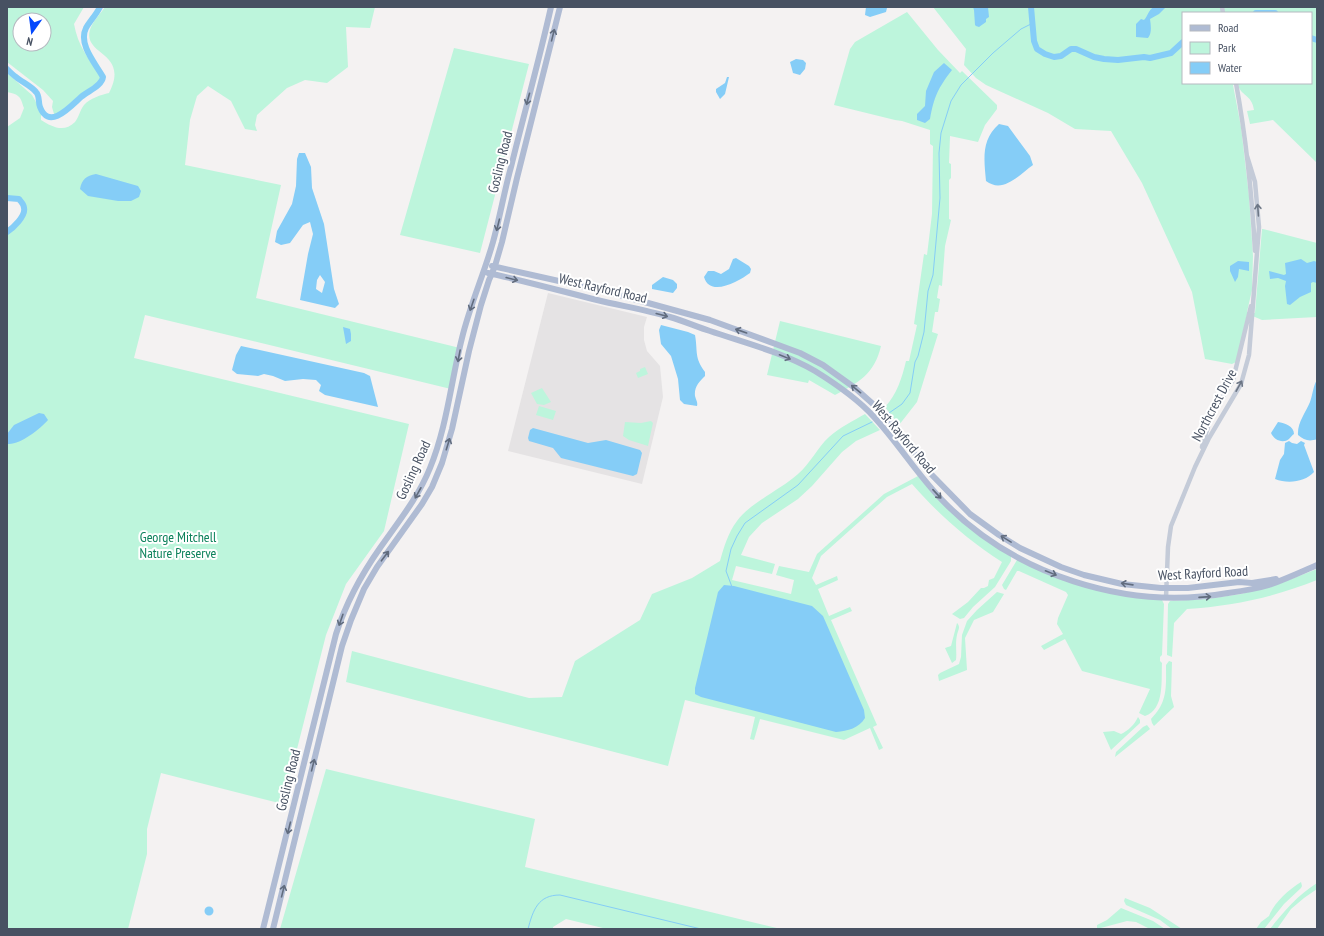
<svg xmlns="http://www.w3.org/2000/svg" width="1324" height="936" font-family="'PT Sans Narrow',sans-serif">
<rect width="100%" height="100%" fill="#f4f2f2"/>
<path fill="#e5e3e4" d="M548 293 647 317 644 327V340L647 351 660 366 663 397 642 484 508 451Z"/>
<path fill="#bdf5dc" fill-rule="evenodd" d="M7 7H84L74 24C78 46 88 58 101 76L100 83C90 88 81 93 73 101 68 106 65 114 58 117L54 114 52 107 53 101 43 90 7 62ZM20 20H44V44H20Z
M105 7H375L370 28 346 27 348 67 327 83 305 80 287 88 257 115 255 125 257 131 245 129 231 101 208 86 197 96 190 120 185 165 281 185 256 298 460 348 451 389 145 315 134 358 409 424 384 531 346 584 326 635 283 804 161 773 147 829V854L128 929H7V232C13 228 26 216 24 208 24 204 21 202 19 199L7 198V127L20 118 24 108C20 96 20 95 7 92V73L32 95 41 111V120C52 127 64 133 75 122 79 117 80 110 84 105 90 98 101 95 109 93 131 50 79 56 91 27 94 20 101 13 105 7Z
M933 7H1317V163L1273 120 1250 124 1247 111 1254 110C1252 94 1240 96 1238 84L1233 85 1241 127 1249 196 1253 256 1252 290 1247 312 1255 313 1262 229H1263L1317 243V317L1262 320 1255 317 1247 315 1236 362 1232 364 1205 359 1192 292 1142 183 1111 131 1075 129 1048 113 986 85 976 78 964 65 966 49ZM1183 13H1311V83H1183Z
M907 12 938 50 960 73 962 71 997 105V109L985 125 978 142 950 136 949 163 951 164V178L949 180V219L951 220 945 246 942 286 939 285 937 298 940 299 938 312H935L932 332 938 334 917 402 899 425 885 407C897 394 902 378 906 361H909L917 325 914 324 924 254 927 255 932 214 933 146 930 144V130L902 121 895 120 834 105 850 49 855 42Z
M454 48 529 64 480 253 400 235Z
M780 321 881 346C874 375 859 382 835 395L809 380 808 383 767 375Z
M645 367 648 374 638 378 636 373 640 371V369Z
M542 388 551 402 544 405 537 404 531 393Z
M539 406 556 411 553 420 536 415Z
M865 414 880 430 856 441 842 452 812 486 798 499 762 523 749 537 741 555 775 564 772 574 736 566 732 580 791 594 794 580 776 575 779 566 809 572 817 554 884 494 918 476 934 495 1011 556V561L995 587 973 607 964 618 960 619 952 614 968 602 981 588H984L988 586 989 580 994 578 1002 562C968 540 939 515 912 484L887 497 821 556 812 578 816 585 837 576 838 580 818 589 829 616 850 607 852 611 831 620 877 725 873 727 883 748 879 750 870 728 844 740 760 719 754 740 750 739 755 717 685 700 668 766 346 682 352 651 529 698 562 697 575 661 640 620 652 594 692 578 720 561C724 547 728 533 737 521 750 503 780 490 798 474 810 464 817 448 829 437 840 427 853 421 865 414Z
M651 421 653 423 648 446 629 440 623 436 625 422 641 423Z
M1017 560H1020L1057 577 1162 600 1164 604 1162 655 1160 657V661L1162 663C1161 680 1165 709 1145 716L1139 713 1150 689 1082 671 1065 639 1044 650 1041 646 1063 634 1057 624 1058 618 1068 595 1066 592 1019 571H1017L1006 590 1004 589 1002 585Z
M1317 569V580C1275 597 1232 606 1187 609L1174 623 1172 657 1167 655 1168 604 1170 601 1207 599 1241 594 1281 583Z
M997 592 1004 594 993 612 974 620 965 638 967 670 939 681 938 675 940 673 959 664 961 657 962 635 967 621 977 610Z
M957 623C961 627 958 630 957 635 955 644 957 652 956 660L952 663 945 648 951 646Z
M1169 661 1172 662 1171 696 1174 707 1154 726 1152 723 1151 719C1168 702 1166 687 1166 665Z
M1138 717 1140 720V723L1111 750 1103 732 1114 731 1121 734C1128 731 1135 724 1138 717Z
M1147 725 1150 729 1115 757 1116 752 1143 727Z
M326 769 535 819 525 867 781 929H607L566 919 553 927V929H280Z
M1301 882 1302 886 1301 888 1284 904 1264 929H1256L1261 922 1269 916C1274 903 1288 890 1301 882Z
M1317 883V889L1304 898 1291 909 1277 929H1270C1284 911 1298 895 1317 883Z
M1125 898 1150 908 1182 929H1172L1160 920 1126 905 1124 901Z
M1121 908 1153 921 1165 929H1150L1136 922 1127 921 1097 929V925L1107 920Z"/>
<path fill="#85cdf7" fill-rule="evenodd" d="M866 7H887V8L886 12 870 17 865 15Z
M973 7H988L989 17 986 19V22L979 27 976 26 975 25 974 10Z
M1154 7H1166L1159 14 1150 19C1151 26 1152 33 1148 38L1136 37V24L1141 19 1144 20C1148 16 1148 10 1154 7Z
M796 59 803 60 806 63 805 69 800 75 793 73 790 62Z
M944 63 952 70C938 88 934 97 930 119L925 123 917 120V114L925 106 926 91 934 72Z
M727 77H729L725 94 720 99 716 92V89L725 83Z
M999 124 1008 126 1030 156 1033 165C1019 175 1003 194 986 181 984 159 981 140 999 124Z
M299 153H305L311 167 312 188 324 224 334 289 339 304 335 308 300 300 308 254 313 234 310 222 303 225 290 243 281 245 275 242 277 231 292 204 296 186 297 159ZM320 275 325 282 322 293 316 289 317 280Z
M96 174 138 186 141 191 139 197 131 201H118L88 196 80 189C82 179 86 176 96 174Z
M736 258 749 266 751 269 750 273C739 281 710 298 704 277L708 271H714L721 274 729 269 733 259Z
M1301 259 1307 263 1314 261 1317 262V283L1313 282 1311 283V292L1300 297 1290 305 1287 304 1285 286 1286 281 1278 278 1270 279 1269 271 1284 275 1286 274 1285 263Z
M1238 261 1249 262V271L1239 269 1238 277 1235 282 1230 271V266Z
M663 277 673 280 677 284V288L673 293 652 289V285Z
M661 325 688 332 695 335C698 352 694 357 705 372V376C699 382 694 387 695 396 696 400 698 402 697 406L684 404 680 400 678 379 671 356 661 344 659 330Z
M343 327 350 329 351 334V341L346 344Z
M241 346 364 373 370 376 378 407 325 395 319 391 321 385 316 380 303 379 285 381 273 376 264 374 258 376 237 374 232 370 236 355Z
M1317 380V439C1309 442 1304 440 1298 435 1297 423 1306 412 1310 402 1313 394 1313 386 1317 380Z
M39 413 44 414 48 420C40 429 20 445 8 444L7 434 14 425Z
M1278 422C1285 423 1294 426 1294 434 1292 435 1291 437 1289 439 1283 444 1274 440 1271 433Z
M533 428 588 443 606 440 640 450 642 453 637 474 633 476 561 458 553 448 529 441 528 438 530 430Z
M1289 441 1292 443 1297 444 1301 441 1305 443 1304 445 1314 472C1305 482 1288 484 1275 479L1280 460 1284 454 1285 443Z
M724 585 734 586 812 606 823 616 864 710 865 718C859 728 848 731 836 732L701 697 695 694V688L718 592Z
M204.5 911a4.5 4.5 0 1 1 9 0a4.5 4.5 0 1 1-9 0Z"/>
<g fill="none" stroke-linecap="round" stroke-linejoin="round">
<path stroke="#85cdf7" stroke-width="1" d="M889 413 902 404 910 393 915 362 918 356 924 332 928 291 933 275 940 198 939 153 941 133 951 101 961 85 993 53 1021 29 1033 23
M732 587 726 571 731 549 737 536 745 523 798 485 843 436 872 422
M528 929C533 910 538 895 560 895L701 929"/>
<path stroke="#85cdf7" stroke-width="6" d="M1031 7 1034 41 1037 49 1045 54 1054 57 1061 56 1071 49H1076L1094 57 1104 59 1118 60 1144 57 1150 58 1171 53 1183 42
M1256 13H1275
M1311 38 1317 40
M7 69C10 72 13 75 16 77 22 82 31 86 36 92 40 96 38 102 40 107 49 131 71 106 81 97 88 91 102 86 103 77 95 63 78 44 86 28 90 21 96 15 100 7
M7 198 19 199C21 202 24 204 24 208 26 216 13 228 7 232"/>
<path stroke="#c4cbd8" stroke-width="4.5" d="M1222 7 1223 13
M1236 83C1246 138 1252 195 1255 251
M1202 447 1211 416 1233 380 1251 306
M1166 598 1168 547 1171 526 1195 467 1209 438 1241 384 1249 355 1259 227 1255 182 1247 156"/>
<path stroke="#afbbd3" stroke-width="6" d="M492 266 608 292 710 320 800 353 823 365 855 388 882 412 931 474 970 514 999 535 1020 548 1061 567 1084 575 1122 584 1161 588H1188L1239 582 1252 583 1276 579
M488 273C525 281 561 291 597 300 622 306 646 310 670 317 684 321 697 327 710 331 745 343 782 352 815 371 836 384 857 398 874 417 898 443 917 474 942 500 1014 575 1126 611 1228 593 1242 591 1256 589 1269 585 1286 579 1301 572 1317 565
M263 929 336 634C346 603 361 575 380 548 398 522 418 498 430 468 447 427 451 381 462 338 470 305 484 274 493 242 500 217 504 192 511 167 524 114 539 61 551 7
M273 929 342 646 351 620 364 589 377 567 422 504 432 487 442 463 452 429 469 351 481 305 489 280 495 266 502 242 517 178 560 7"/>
</g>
<defs><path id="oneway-shaft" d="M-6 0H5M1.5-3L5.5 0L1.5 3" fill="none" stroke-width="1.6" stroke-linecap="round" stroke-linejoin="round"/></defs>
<g stroke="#616c7e">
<use href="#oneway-shaft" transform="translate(553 35) rotate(-76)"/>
<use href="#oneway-shaft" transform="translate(528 99) rotate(105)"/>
<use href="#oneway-shaft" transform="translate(498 225) rotate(104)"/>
<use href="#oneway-shaft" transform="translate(512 279) rotate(14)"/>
<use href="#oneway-shaft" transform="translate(472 305) rotate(109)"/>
<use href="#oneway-shaft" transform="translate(662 315) rotate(15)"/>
<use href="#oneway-shaft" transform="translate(741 331) rotate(-161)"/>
<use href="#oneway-shaft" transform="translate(459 356) rotate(101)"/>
<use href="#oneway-shaft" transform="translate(785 357) rotate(22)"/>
<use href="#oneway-shaft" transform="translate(856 389) rotate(-141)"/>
<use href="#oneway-shaft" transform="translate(448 444) rotate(-73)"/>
<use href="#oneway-shaft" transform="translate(418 493) rotate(119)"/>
<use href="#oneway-shaft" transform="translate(937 494) rotate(47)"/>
<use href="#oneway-shaft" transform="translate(1006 539) rotate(-149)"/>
<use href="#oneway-shaft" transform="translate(385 556) rotate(-53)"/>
<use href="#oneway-shaft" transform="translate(1051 573) rotate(22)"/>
<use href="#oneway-shaft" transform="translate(1127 584) rotate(-172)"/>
<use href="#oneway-shaft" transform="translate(1205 597) rotate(-4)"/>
<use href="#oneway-shaft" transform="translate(341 620) rotate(109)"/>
<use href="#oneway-shaft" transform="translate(313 765) rotate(-76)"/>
<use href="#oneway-shaft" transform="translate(289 828) rotate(104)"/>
<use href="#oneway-shaft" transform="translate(283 891) rotate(-76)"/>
</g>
<g stroke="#6c7685">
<use href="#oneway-shaft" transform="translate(1258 210) rotate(-94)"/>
<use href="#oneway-shaft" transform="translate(1239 386) rotate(-61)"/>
</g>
<g text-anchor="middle" stroke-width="4" stroke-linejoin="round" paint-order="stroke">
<g font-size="14" fill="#475162" stroke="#fff">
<text transform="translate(500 162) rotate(-76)" y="5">Gosling Road</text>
<text transform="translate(603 288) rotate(13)" y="5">West Rayford Road</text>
<text transform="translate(1214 405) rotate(-62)" y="5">Northcrest Drive</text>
<text transform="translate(904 437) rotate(50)" y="5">West Rayford Road</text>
<text transform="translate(413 470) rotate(-65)" y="5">Gosling Road</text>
<text transform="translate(1203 573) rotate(-3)" y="5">West Rayford Road</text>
<text transform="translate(288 780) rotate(-76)" y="5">Gosling Road</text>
</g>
<g font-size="14" fill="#0c825b" stroke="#fff">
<text x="178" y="542">George Mitchell<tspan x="178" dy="16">Nature Preserve</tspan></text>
</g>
</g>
<rect width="1324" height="936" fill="none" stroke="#475162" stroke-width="16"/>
<rect x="1182" y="12" width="130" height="72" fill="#ffffff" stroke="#b5b9c0"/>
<rect x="1190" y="25" width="20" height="6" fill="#afbbd3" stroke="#b5b9c0"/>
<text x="1218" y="32" font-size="12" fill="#475162">Road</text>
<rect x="1190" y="42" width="20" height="12" fill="#bdf5dc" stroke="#b5b9c0"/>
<text x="1218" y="52" font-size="12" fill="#475162">Park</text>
<rect x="1190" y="62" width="20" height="12" fill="#85cdf7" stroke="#b5b9c0"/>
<text x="1218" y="72" font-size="12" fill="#475162">Water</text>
<g transform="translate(32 32) rotate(194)"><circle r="19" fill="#ffffff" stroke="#b5b9c0"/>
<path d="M0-3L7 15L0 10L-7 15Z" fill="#0348fd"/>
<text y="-6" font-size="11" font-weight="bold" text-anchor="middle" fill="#475162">N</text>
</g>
</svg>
